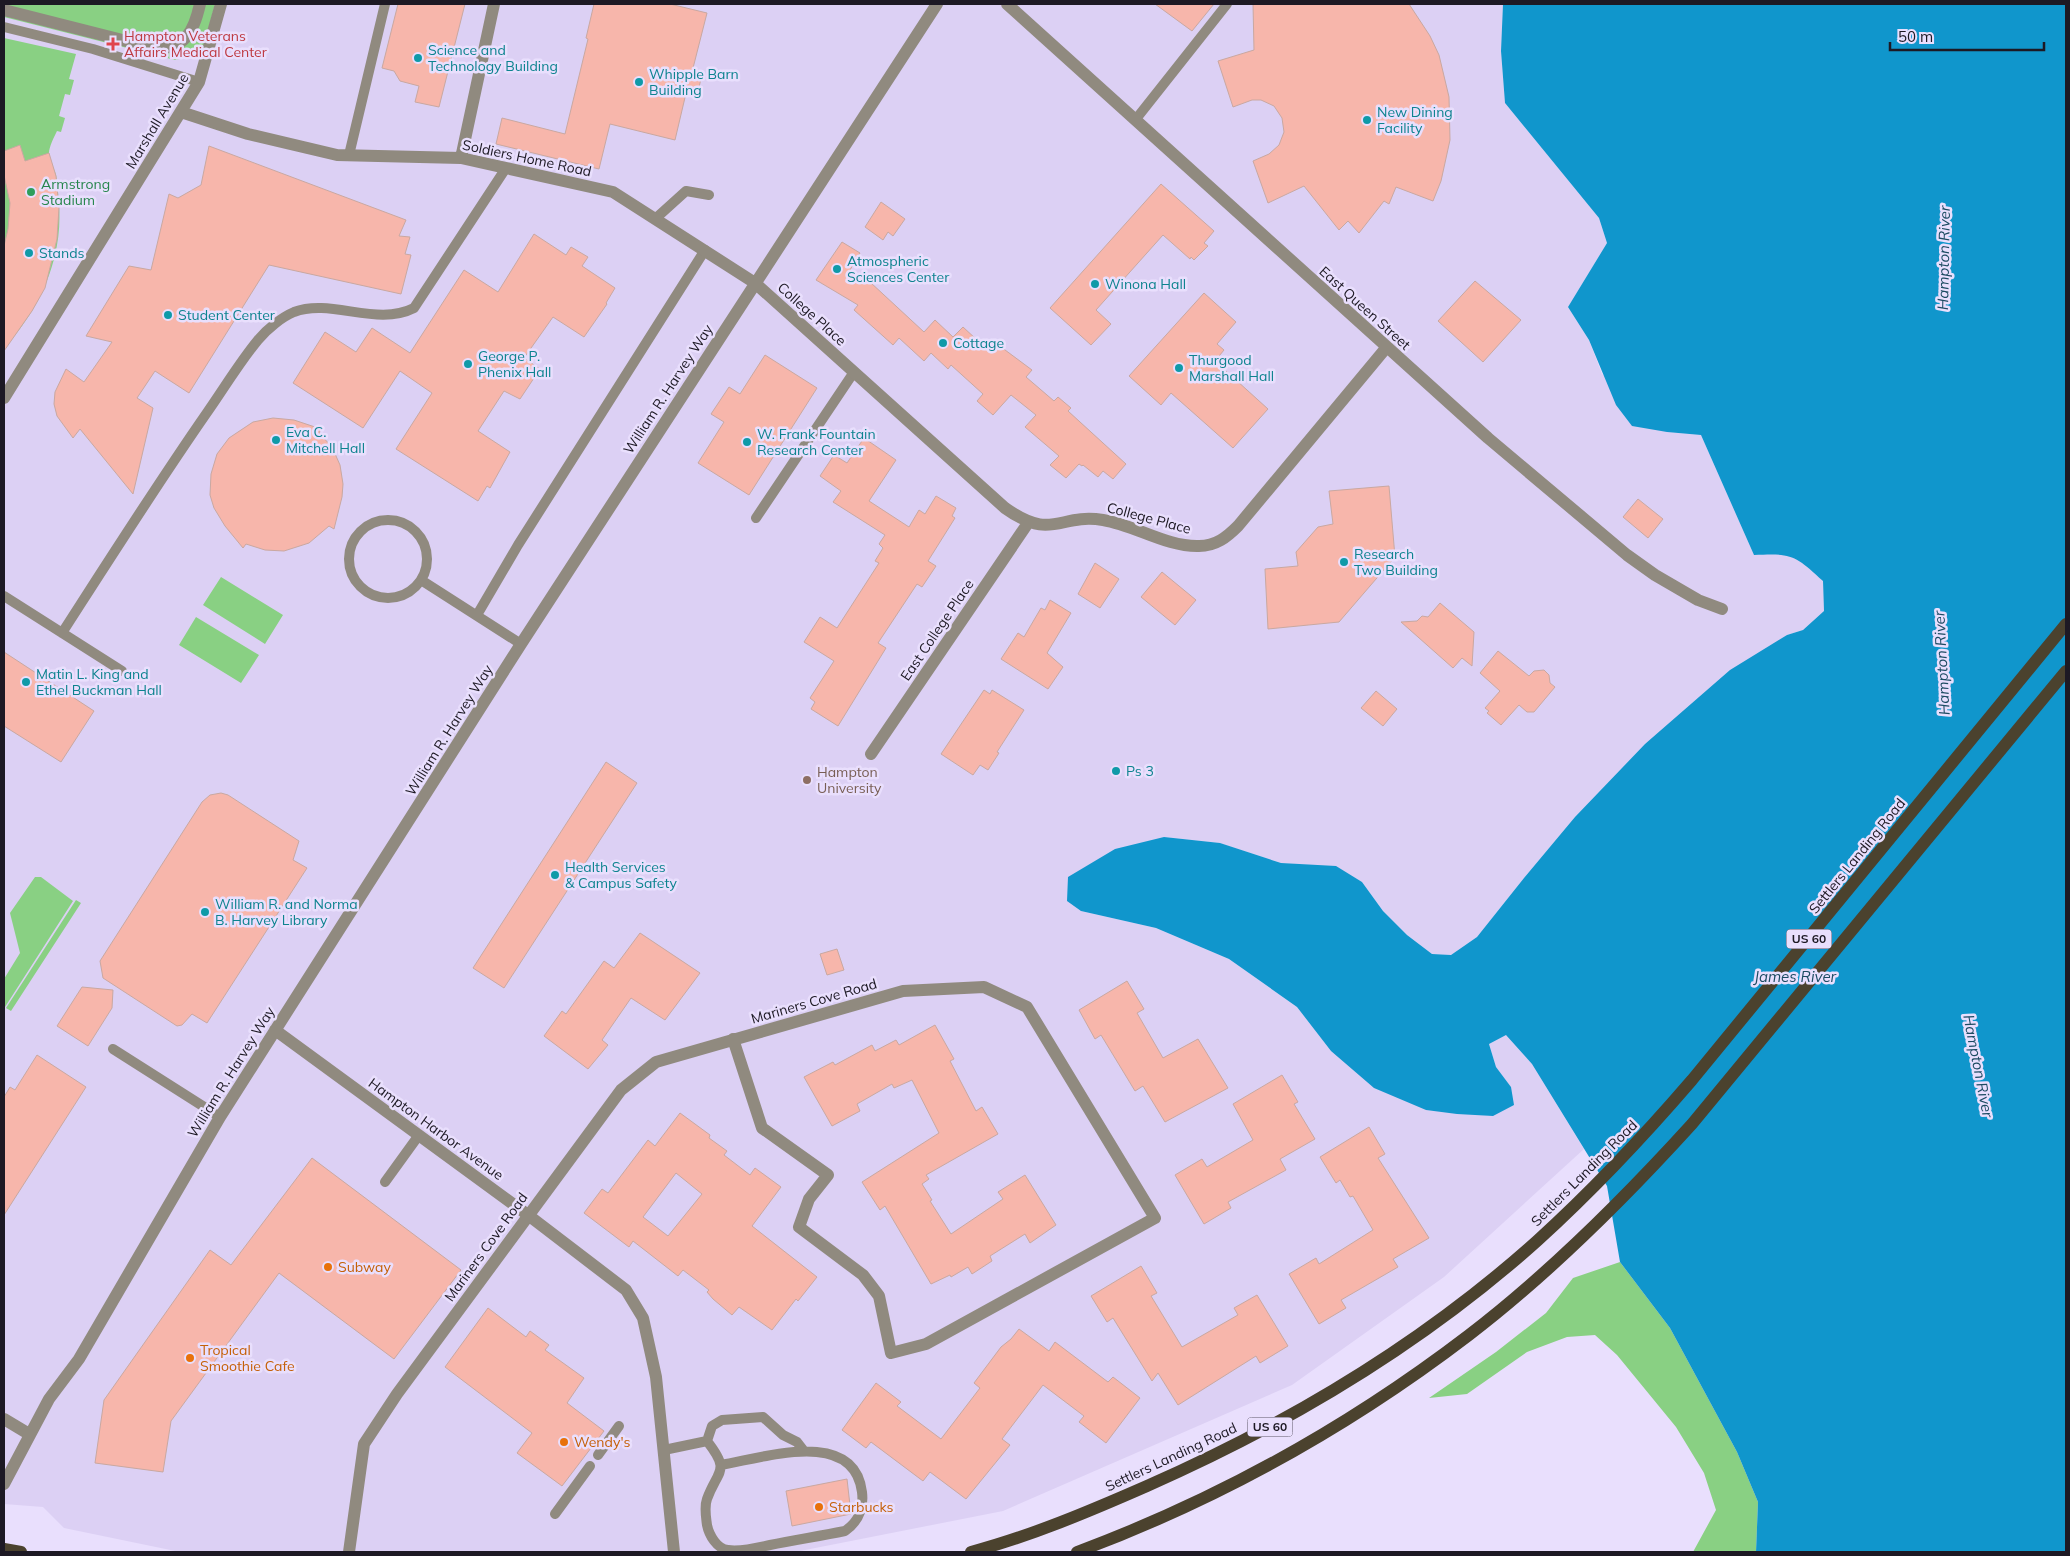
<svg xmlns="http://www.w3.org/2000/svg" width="2070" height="1556" font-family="Mulish,sans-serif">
<rect width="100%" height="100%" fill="#e9dffd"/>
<path fill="#dcd0f4" d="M4 4H1503L1501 51 1505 103 1599 218 1607 243 1568 307 1589 340 1602 374 1667 432 1701 435 1754 555 1783 553 1799 559 1823 581 1824 611 1803 630 1787 635 1645 744 1575 817 1524 878 1477 937 1451 955 1432 954 1407 935 1383 911 1362 882 1336 867 1281 863 1219 843 1164 837 1081 911 1156 928 1229 959 1297 1007 1331 1051 1426 1110 1493 1116 1511 1087 1496 1067 1489 1044 1506 1034 1532 1064 1584 1149 1444 1277 1292 1385 1003 1511 795 1552H180L64 1528 43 1507 4 1504Z"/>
<path fill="#89d083" d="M4 4H215L202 53 175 60 4 17Z
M4 38 76 54 69 79 74 80 70 95 65 94 59 116 65 118 61 132 57 131C54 137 49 147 49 153 49 160 54 168 56 175 58 185 58 196 59 206 63 259 39 310 4 348Z
M221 577 283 615 265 644 203 605Z
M196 617 259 655 241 683 179 645Z
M35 877H41L73 901 5 1007 4 979 20 953 10 913Z
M76 900 81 903 11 1011 6 1008Z
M1620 1262 1670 1328 1737 1452 1758 1502 1756 1552H1693L1716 1510 1704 1473 1676 1427 1617 1355 1595 1335 1567 1337 1527 1352 1467 1394 1429 1398 1496 1352 1546 1313 1573 1278Z"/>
<path fill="#1096cc" d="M1503 4H2066V1552H1756L1758 1502 1737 1452 1670 1328 1620 1262 1607 1186 1532 1064 1506 1035 1489 1044 1496 1067 1511 1087 1514 1105 1493 1116 1457 1114 1426 1110 1374 1088 1331 1051 1297 1007 1229 959 1156 928 1081 911 1067 901 1068 877 1115 849 1164 837 1220 843 1281 863 1336 866 1362 882 1383 911 1407 935 1432 954 1451 955 1477 937 1524 878 1575 817 1645 744 1730 670 1787 635 1803 630 1824 611 1823 581C1795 555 1792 553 1754 555L1701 435 1667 432 1632 426 1616 405 1589 340 1568 307 1607 243 1599 218 1505 103 1501 51Z"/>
<path fill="#f7b6ab" stroke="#c9a8a1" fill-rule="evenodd" d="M398 4H465L439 107 415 102 419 86 400 81 394 71 382 68Z
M594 4H670L707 13 692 72 702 74 698 92 687 89 675 140 610 124 599 169 496 144 502 118 565 134 588 39 586 38Z
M1155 4H1214L1192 31Z
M1253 4H1409L1430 36 1439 55 1449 97 1450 140 1441 181 1433 201 1396 187 1389 204 1384 201 1359 233 1348 221 1339 230 1304 186 1268 203 1253 161 1269 154 1279 145 1284 132 1282 118 1274 106 1261 100H1252L1233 107 1218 61 1254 50Z
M20 145 25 161 49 153 56 176 59 208 57 239 45 288 32 311 4 351V246L8 229 10 203 4 175V151Z
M209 146 406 220 399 236 410 237 405 254 411 255 401 294 269 265 189 393 155 371 137 398 153 408 133 494 80 429 73 438 57 416 54 404 55 392 66 369 84 382 112 342 86 336 129 266 151 270 169 194 178 198 201 185Z
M1161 184 1214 231 1204 243 1208 246 1194 260 1191 257 1190 259 1163 235 1096 310 1111 324 1091 345 1050 308Z
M881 202 905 219 893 236 888 232 883 240 865 227Z
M534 234 566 255 571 247 588 257 582 266 615 288 606 303 607 304 584 337 553 317 524 358 540 369 520 399 504 391 478 431 510 452 490 488 487 486 478 501 396 449 432 393 400 371 363 428 293 383 325 332 356 352 372 328 410 353 464 270 498 292Z
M842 242 860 253 850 270 870 282 924 332 935 320 953 337 963 327 990 352 997 344 1032 370 1026 377 1054 401 1058 397 1071 408 1068 411 1126 464 1113 479 1103 471 1098 477 1083 465 1082 466 1079 464 1066 478 1050 465 1059 456 1025 427 1036 415 1011 395 993 415 977 401 983 394 951 365 948 369 931 353 924 361 899 338 893 345 854 310 858 305 816 280Z
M1475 281 1521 320 1483 362 1438 321Z
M1204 293 1236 322 1217 344 1224 350 1215 361 1268 409 1233 448 1171 393 1161 405 1129 376Z
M765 355 817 388 749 495 698 463 724 422 711 414 729 387 740 394Z
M273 418 294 420 321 429 319 433 332 447 340 465 343 484 342 497 334 529 329 526 309 543 284 551 265 550 246 544 243 548 225 526 214 508 210 495 211 474 217 454 229 438 253 422Z
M864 438 896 460 869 501 909 527 919 510 925 514 936 496 956 508 952 516 955 518 928 561 936 566 922 587 917 584 878 643 886 648 838 726 811 709 815 702 810 698 834 661 804 642 820 617 837 628 879 563 875 561 883 548 879 544 885 535 833 502 841 491 820 476 834 455 847 463Z
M1389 486 1395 557 1339 622 1268 629 1265 569 1298 566 1296 552 1318 527 1333 524 1329 491Z
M1638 499 1663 519 1648 538 1623 517Z
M1095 563 1119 579 1100 608 1078 594Z
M1162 572 1196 600 1175 625 1141 597Z
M1050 600 1071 613 1047 653 1063 667 1048 689 1001 659 1018 633 1024 637 1041 608 1045 610Z
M1440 603 1474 632 1472 666 1462 658 1453 668 1401 622 1417 621 1422 616 1428 617Z
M1498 651 1529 676 1534 671 1544 670 1549 675 1550 683 1555 687 1534 712H1527L1519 705 1501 725 1487 713 1489 711 1485 708 1500 691 1480 673Z
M4 652 94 711 61 762 4 726Z
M984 690 990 694 992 690 1024 710 997 752 999 753 988 770 980 765 973 775 941 754Z
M1376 691 1397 709 1383 726 1361 708Z
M606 762 637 783 504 988 473 968Z
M221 793 228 795 299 841 293 860 307 868 207 1023 192 1014 182 1025 177 1026 103 978 100 961 202 802 210 795Z
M640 933 700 973 665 1020 631 998 602 1040 608 1045 588 1069 544 1036 562 1011 566 1014 604 961 614 968Z
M837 949 844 970 827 975 820 954Z
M1127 981 1144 1009 1137 1013 1163 1058 1198 1039 1228 1088 1165 1122 1143 1086 1135 1091 1101 1035 1095 1039 1079 1010Z
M82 987 113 990 112 1008 88 1046 57 1026Z
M935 1025 954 1059 950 1061 976 1111 982 1107 998 1134 926 1175 929 1179 922 1184 932 1200 930 1201 951 1234 1003 1199 998 1192 1025 1175 1056 1225 1030 1243 1025 1234 990 1256 992 1261 972 1274 968 1267 951 1277 950 1275 931 1284 885 1206 880 1210 862 1182 939 1133 912 1080 894 1088 892 1084 857 1104 860 1111 832 1126 804 1077 833 1062 835 1065 872 1045 875 1051 896 1040 899 1045Z
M37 1055 86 1087 4 1215V1097L10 1087 15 1090Z
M1282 1075 1298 1102 1294 1104 1315 1139 1280 1159 1286 1170 1228 1202 1231 1208 1204 1224 1175 1175 1202 1159 1207 1167 1253 1140 1233 1104Z
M680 1113 710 1135 709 1138 727 1151 724 1155 750 1175 755 1168 781 1187 752 1226 817 1277 798 1301 796 1299 772 1330 739 1307 732 1315 713 1299 707 1292 709 1290 683 1270 678 1276 633 1241 629 1247 584 1213 602 1189 608 1193 648 1140 655 1146ZM676 1173 702 1194 668 1236 643 1217Z
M1369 1127 1385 1154 1378 1158 1429 1238 1393 1259 1398 1267 1341 1300 1346 1308 1319 1324 1289 1274 1316 1258 1319 1264 1373 1230 1353 1196 1350 1197 1340 1180 1336 1183 1320 1157Z
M312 1158 461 1270 394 1359 279 1273 171 1421 163 1472 95 1463 104 1400 210 1250 231 1265Z
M1141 1266 1157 1293 1151 1296 1182 1347 1238 1315 1234 1308 1257 1295 1288 1346 1260 1363 1256 1356 1178 1405 1158 1373 1152 1381 1113 1318 1107 1322 1091 1296Z
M488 1308 526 1337 530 1331 549 1345 545 1350 584 1378 567 1403 604 1431 562 1486 517 1453 532 1433 445 1367Z
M1019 1329 1049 1351 1055 1342 1108 1382 1113 1377 1140 1398 1106 1443 1079 1422 1084 1416 1043 1385 1002 1439 1010 1445 966 1499 930 1472 923 1481 871 1442 866 1448 842 1430 876 1383 901 1402 897 1406 941 1439 980 1388 974 1383 1001 1347 1011 1339Z
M847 1479 851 1514 792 1526 786 1491Z"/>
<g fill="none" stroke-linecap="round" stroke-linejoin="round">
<path stroke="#908a7f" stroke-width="10" d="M4 27 93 49 199 82
M1136 119 1227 4
M349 155 385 4
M655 219 686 191 709 195
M756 518 854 372
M349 559a39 39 0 1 1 78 0a39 39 0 1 1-78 0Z
M421 580 521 644
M4 596 122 671
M477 615 518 545 705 250
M62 633C109 560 156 486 206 414 223 390 239 363 258 340 267 329 282 317 294 312 331 298 377 327 414 308L506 168
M113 1049 220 1117
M385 1182 419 1135
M707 1441 712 1426 722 1420 763 1417 783 1435 797 1442 804 1451
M664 1450 707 1441C731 1472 718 1469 707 1499 704 1507 706 1517 707 1525 709 1535 717 1549 728 1550 741 1552 756 1548 770 1545 795 1540 820 1536 845 1531 859 1521 864 1509 862 1492 854 1427 763 1458 721 1465
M598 1455 619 1426
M555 1514 590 1466"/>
<path stroke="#908a7f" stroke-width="12" d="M1007 4 1488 438 1627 555 1655 575 1698 600 1722 609
M4 10 154 48C185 50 194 31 200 4
M181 112 248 134 337 155 461 158 613 192 755 283 1005 508C1053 542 1058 513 1103 520 1135 525 1166 547 1199 546 1216 546 1227 537 1238 526L1386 348
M461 158 494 4
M4 398 199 82 221 4
M871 754 1028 523
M275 1030 528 1215 626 1290 643 1318 656 1377 674 1552
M4 1419 29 1434
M4 1484 49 1399 79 1359 220 1117 521 644 937 4
M349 1552 364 1444 397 1394 621 1090 656 1062 903 991 984 987 1027 1007 1155 1218 926 1344 891 1353 879 1296 863 1275 799 1227 809 1199 828 1175 762 1128 733 1039"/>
<path stroke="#4b422e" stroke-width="12" d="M4 1549 21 1552
M971 1552C1031 1536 1090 1511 1147 1486 1288 1424 1422 1344 1537 1241 1592 1191 1643 1137 1692 1080L2066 624
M1077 1552C1217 1500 1350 1426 1469 1335 1550 1273 1623 1200 1692 1124L2066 671"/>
</g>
<path fill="#e0444e" stroke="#e9dffd" stroke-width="2" d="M110.5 36.5h5v5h5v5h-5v5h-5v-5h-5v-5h5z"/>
<g fill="#0f9aa8" stroke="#e9dffd" stroke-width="2">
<circle cx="418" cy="58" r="5"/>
<circle cx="639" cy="82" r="5"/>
<circle cx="1367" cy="120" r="5"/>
<circle cx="29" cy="253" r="5"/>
<circle cx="837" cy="269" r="5"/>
<circle cx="1095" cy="284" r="5"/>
<circle cx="168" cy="315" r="5"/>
<circle cx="943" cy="343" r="5"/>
<circle cx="468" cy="364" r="5"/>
<circle cx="1179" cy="368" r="5"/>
<circle cx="276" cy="440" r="5"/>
<circle cx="747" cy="442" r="5"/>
<circle cx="1344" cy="562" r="5"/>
<circle cx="26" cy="682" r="5"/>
<circle cx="1116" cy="771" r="5"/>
<circle cx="555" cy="875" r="5"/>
<circle cx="205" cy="912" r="5"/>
</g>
<circle fill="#2e9e5b" stroke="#e9dffd" stroke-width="2" cx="31" cy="192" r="5"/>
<circle fill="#8d6e63" stroke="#e9dffd" stroke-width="2" cx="807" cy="780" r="5"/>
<g fill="#e8710a" stroke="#e9dffd" stroke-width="2">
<circle cx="328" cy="1267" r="5"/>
<circle cx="190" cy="1358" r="5"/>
<circle cx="564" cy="1442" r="5"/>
<circle cx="819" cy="1507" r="5"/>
</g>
<g text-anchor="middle" stroke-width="5" stroke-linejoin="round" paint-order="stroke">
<g fill="#e9dffd" stroke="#5a5465" stroke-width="1">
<rect x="1786.5" y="929.5" width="45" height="19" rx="4"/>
<rect x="1247.5" y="1417.5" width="45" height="19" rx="4"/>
</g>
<g font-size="12" font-weight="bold" fill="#1d1924">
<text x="1809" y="943">US 60</text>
<text x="1270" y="1431">US 60</text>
</g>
<g font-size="14" fill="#be3a42" stroke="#e9dffd" text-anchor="start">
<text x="124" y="41">Hampton Veterans<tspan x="124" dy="16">Affairs Medical Center</tspan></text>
</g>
<g font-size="14" fill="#0d838f" stroke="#e9dffd" text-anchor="start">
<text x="428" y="55">Science and<tspan x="428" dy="16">Technology Building</tspan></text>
<text x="649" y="79">Whipple Barn<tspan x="649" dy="16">Building</tspan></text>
<text x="1377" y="117">New Dining<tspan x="1377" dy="16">Facility</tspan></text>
<text x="39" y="258">Stands</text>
<text x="847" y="266">Atmospheric<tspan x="847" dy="16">Sciences Center</tspan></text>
<text x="1105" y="289">Winona Hall</text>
<text x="178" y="320">Student Center</text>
<text x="953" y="348">Cottage</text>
<text x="478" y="361">George P.<tspan x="478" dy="16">Phenix Hall</tspan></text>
<text x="1189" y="365">Thurgood<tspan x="1189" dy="16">Marshall Hall</tspan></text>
<text x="286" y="437">Eva C.<tspan x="286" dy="16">Mitchell Hall</tspan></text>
<text x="757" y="439">W. Frank Fountain<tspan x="757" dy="16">Research Center</tspan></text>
<text x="1354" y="559">Research<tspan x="1354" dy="16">Two Building</tspan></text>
<text x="36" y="679">Matin L. King and<tspan x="36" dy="16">Ethel Buckman Hall</tspan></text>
<text x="1126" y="776">Ps 3</text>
<text x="565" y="872">Health Services<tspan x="565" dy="16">&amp; Campus Safety</tspan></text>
<text x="215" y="909">William R. and Norma<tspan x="215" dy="16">B. Harvey Library</tspan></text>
</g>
<g font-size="14" fill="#1d1924" stroke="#e9dffd">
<text transform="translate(157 121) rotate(-59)" y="5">Marshall Avenue</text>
<text transform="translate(527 158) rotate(12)" y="5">Soldiers Home Road</text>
<text transform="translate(1365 308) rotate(42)" y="5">East Queen Street</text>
<text transform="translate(812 314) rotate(42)" y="5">College Place</text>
<text transform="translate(668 389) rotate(-57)" y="5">William R. Harvey Way</text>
<text transform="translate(1149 518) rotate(15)" y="5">College Place</text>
<text transform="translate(937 630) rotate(-56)" y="5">East College Place</text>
<text transform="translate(449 730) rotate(-58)" y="5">William R. Harvey Way</text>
<text transform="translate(1857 856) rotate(-51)" y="5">Settlers Landing Road</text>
<text transform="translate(814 1001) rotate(-16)" y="5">Mariners Cove Road</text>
<text transform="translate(231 1072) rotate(-58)" y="5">William R. Harvey Way</text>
<text transform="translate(436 1129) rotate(36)" y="5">Hampton Harbor Avenue</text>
<text transform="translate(1584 1173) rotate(-45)" y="5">Settlers Landing Road</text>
<text transform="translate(486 1247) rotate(-54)" y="5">Mariners Cove Road</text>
<text transform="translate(1171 1457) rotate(-25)" y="5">Settlers Landing Road</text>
</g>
<g font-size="14" fill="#27864d" stroke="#e9dffd" text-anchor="start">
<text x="41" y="189">Armstrong<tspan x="41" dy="16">Stadium</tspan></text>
</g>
<g font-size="14" fill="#785e54" stroke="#e9dffd" text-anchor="start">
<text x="817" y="777">Hampton<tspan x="817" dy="16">University</tspan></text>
</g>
<g font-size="14" fill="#c56008" stroke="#e9dffd" text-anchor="start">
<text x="338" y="1272">Subway</text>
<text x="200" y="1355">Tropical<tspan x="200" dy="16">Smoothie Cafe</tspan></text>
<text x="574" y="1447">Wendy's</text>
<text x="829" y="1512">Starbucks</text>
</g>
<g font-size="15" font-style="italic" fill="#1c4b62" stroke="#e9dffd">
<text transform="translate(1944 258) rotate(-89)" y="5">Hampton River</text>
<text transform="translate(1942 663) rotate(-93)" y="5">Hampton River</text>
<text x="1795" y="982">James River</text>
<text transform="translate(1978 1066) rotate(79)" y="5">Hampton River</text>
</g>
</g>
<rect width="2070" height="1556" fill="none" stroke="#1d1924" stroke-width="10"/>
<path d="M1890 42v8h154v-8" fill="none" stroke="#1d1924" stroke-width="2.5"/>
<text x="1898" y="42" font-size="15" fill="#1d1924" stroke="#e9dffd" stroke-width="4" paint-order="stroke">50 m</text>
</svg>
